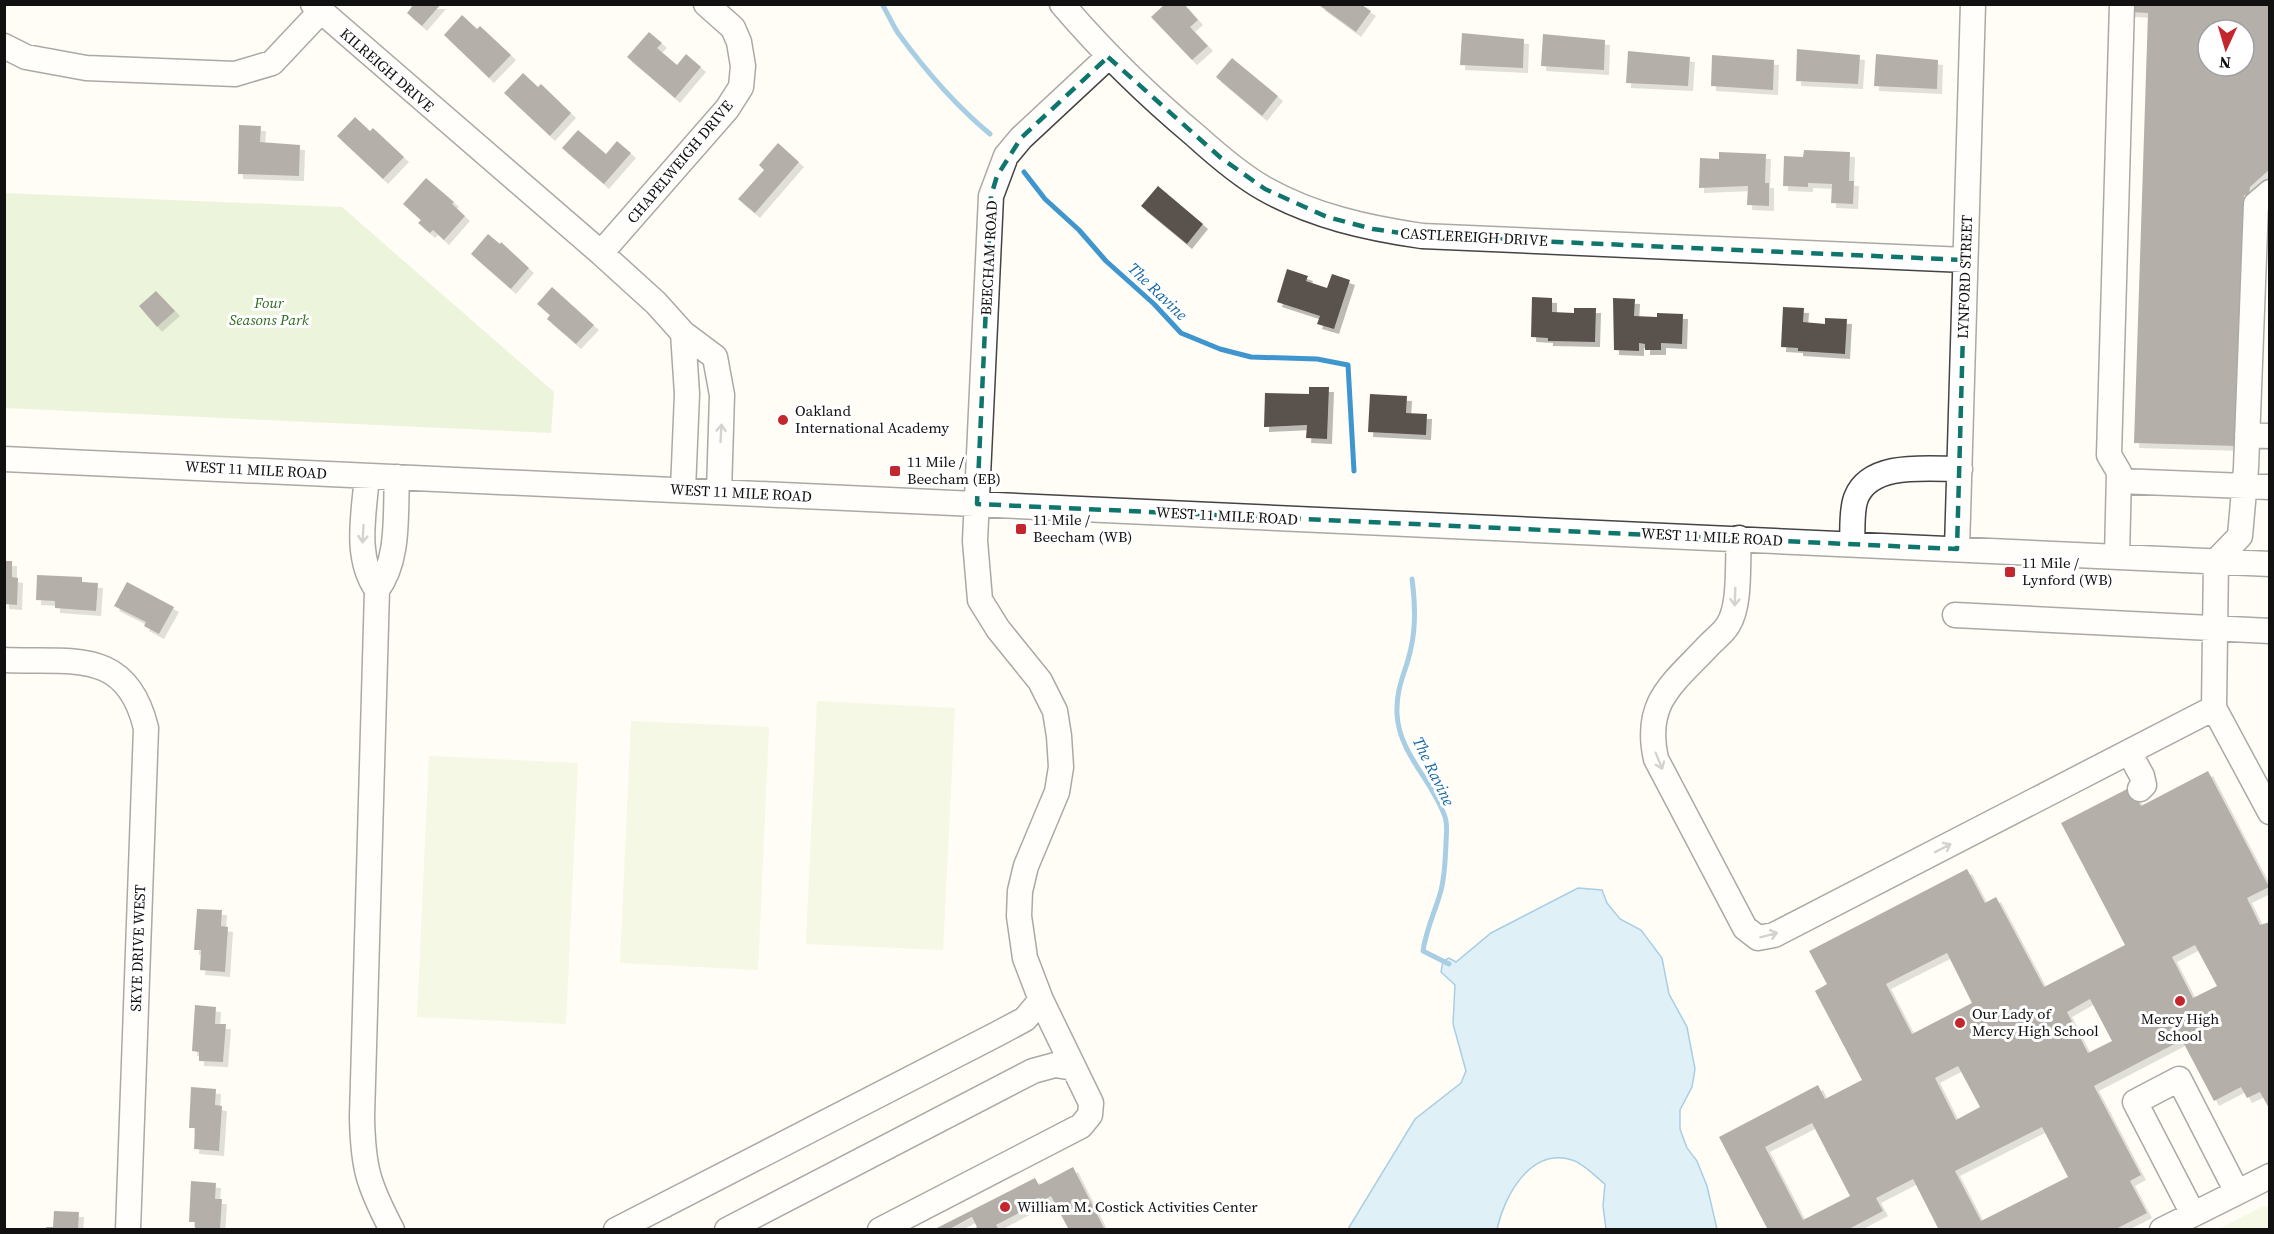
<svg xmlns="http://www.w3.org/2000/svg" width="2274" height="1234" font-family="'Source Serif 4',serif">
<defs>
<filter id="shadow"><feDropShadow dx="5" dy="5" stdDeviation="0" flood-color="#0004"/></filter>
</defs>
<rect width="100%" height="100%" fill="#fffdf5"/>
<path fill="#d5ebbd" d="M5 193 342 207 554 392 551 433 5 408Z"/>
<path fill="#e6f2cf" d="M817 701 955 708 943 950 806 944Z
M631 721 769 727 758 970 620 963Z
M429 756 578 763 566 1024 417 1017Z
M2263 1206 2269 1208V1229H2219Z"/>
<path fill="#b9e0f7" stroke="#3f96cf" stroke-width="1.5" d="M1578 888 1602 890 1607 903 1620 919 1641 930 1662 958 1669 994 1687 1027 1695 1069 1692 1087 1680 1110V1129L1687 1148 1697 1161 1707 1186 1717 1229H1606L1603 1206 1605 1184C1596 1177 1583 1163 1572 1160 1530 1147 1504 1197 1497 1229H1348L1415 1119 1461 1083 1466 1071 1453 1024 1455 985 1441 972 1443 961 1449 958 1456 962 1491 933Z"/>
<g fill="none" stroke-linecap="round" stroke-linejoin="round">
<path stroke="#3f96cf" stroke-width="5" d="M882 4C888 14 892 24 898 33 925 70 955 105 990 134
M1024 172 1045 199 1079 230 1106 261 1154 304 1181 333 1220 349 1251 357 1317 359 1348 365 1354 471
M1412 579C1415 601 1416 626 1411 648 1406 673 1396 685 1397 714 1399 754 1433 781 1445 817 1448 826 1446 835 1446 844 1445 861 1445 878 1440 894 1434 914 1426 930 1423 951L1449 964"/>
</g>
<path fill="#5a524d" fill-rule="evenodd" filter="url(#shadow)" d="M414 4H441L422 26 407 13Z
M1165 4H1184L1198 20 1190 27 1208 46 1192 60 1151 17Z
M2129 4H2270V169L2250 187 2249 196 2244 195 2236 446 2134 443 2148 13 2129 12ZM2208 30H2244V66H2208Z
M1319 5H1362L1371 11 1356 32Z
M462 15 477 29 480 26 511 55 489 78 444 35Z
M649 32 662 43 657 48 677 65 686 54 701 67 675 98 627 57Z
M1462 33 1524 39 1523 68 1460 65Z
M1543 34 1605 40 1604 70 1541 66Z
M1797 49 1860 55 1858 84 1796 81Z
M1628 51 1690 57 1688 86 1626 83Z
M1876 54 1938 60 1937 89 1874 86Z
M1712 55 1774 60 1773 90 1711 86Z
M1232 58 1278 96 1262 116 1216 77Z
M523 73 538 87 541 84 571 113 550 136 504 93Z
M355 117 370 131 373 128 404 157 383 179 337 136Z
M239 125 261 126 260 142 300 145 299 176 238 174Z
M578 130 606 154 617 141 631 153 604 184 562 148Z
M778 143 799 162 755 213 738 199 764 170 759 165Z
M1804 150 1850 152 1849 181H1854L1853 204 1831 203 1832 184 1808 183V187L1783 186 1784 156 1803 157Z
M1719 152 1766 154 1765 183H1769V206L1747 205 1748 186 1699 188 1700 158 1719 159Z
M426 178 454 202 452 204 465 216 444 240 433 230 430 233 418 223 421 220 403 204Z
M1158 186 1203 224 1187 244 1141 206Z
M488 234 500 244 501 242 529 268 511 289 471 254Z
M1287 269 1308 276 1306 281 1327 288 1332 274 1350 280 1334 329 1317 324 1320 316 1277 302Z
M552 287 594 325 576 344 547 319 550 315 537 304Z
M156 291 175 311 157 327 139 306Z
M1532 297 1552 298V312L1574 313V308H1596L1595 342 1548 341V338L1531 337Z
M1613 298 1635 299 1634 316 1657 317V313L1683 314 1682 344 1661 343V350H1645V344L1639 343V351L1614 350Z
M1783 307 1804 308 1803 322 1825 324V318L1847 319 1845 354 1798 351V348L1781 347Z
M1309 387H1329L1327 439 1306 438 1307 425 1264 427 1265 393 1309 394Z
M1370 394 1407 396 1406 413 1427 414 1426 435 1368 432Z
M4 561H12V577L18 578 17 605 4 604Z
M37 575 82 577V582L98 583 96 611 55 608V601L36 600Z
M127 582 174 607 159 634 144 626 146 622 114 606Z
M2208 771 2269 887 2247 898 2260 925 2270 922V1110L2260 1092 2247 1098 2241 1087 2214 1101 2182 1040 2094 1086 2141 1175 2130 1181 2147 1213 2114 1230H1939L1913 1179 1876 1198 1883 1211 1847 1230H1768L1719 1137 1818 1085 1825 1099 1862 1080 1815 991 1827 984 1809 951 1967 869 1985 903 1996 897 2044 987 2125 945 2061 823 2131 787 2141 806ZM2195 945 2217 986 2193 998 2172 957ZM1947 953 1972 1003 1912 1034 1886 984ZM2090 999 2112 1041 2088 1053 2067 1012ZM1958 1066 1980 1107 1956 1120 1935 1078ZM1812 1123 1850 1196 1803 1220 1765 1147ZM2042 1127 2068 1177 1981 1221 1955 1171Z
M197 909 222 910 221 926 228 927 225 972 200 970 201 950H194Z
M195 1005 216 1007 215 1024H226L223 1062 199 1061V1052L192 1051Z
M191 1087 216 1089 215 1105 222 1106 219 1151 194 1149 195 1128H189Z
M1073 1167 1105 1230H1069L1051 1196 996 1225 999 1230H972L977 1227 972 1217 948 1230H933L1035 1178 1039 1185Z
M191 1181 216 1183 215 1199H222L220 1230H195V1222H189Z
M54 1211 79 1212 78 1230H46V1227H53Z"/>
<g fill="none" stroke-linecap="round" stroke-linejoin="round">
<g stroke="#444" stroke-width="27">
<path id="minor" d="M313 4 601 253 656 303 683 333 715 357 722 395 719 492
M1062 4C1103 52 1147 95 1196 136 1217 155 1240 175 1265 189 1313 216 1367 228 1422 236L1965 260
M4 46 26 57 86 68 235 74 272 63 320 12
M601 253 727 109 741 87 743 66 739 42 733 28 706 4
M683 333 687 394 683 490
M2247 435 2270 436
M4 459 2270 564
M367 476C364 514 354 557 377 590
M2119 481 2270 487
M1739 538C1737 563 1741 605 1728 625 1724 632 1715 639 1709 645 1674 683 1643 701 1656 759L1745 928 1758 938 1774 935 2214 708 2216 561 2240 536 2246 468 2256 204 2270 192
M1852 544C1853 530 1851 511 1856 498 1870 461 1929 469 1960 469
M1957 549 1973 4
M2117 557 2119 472 2109 455 2122 4
M1955 615 2270 631
M4 660C72 663 126 647 146 728L128 1230
M2214 708 2270 812
M2129 752 2142 776 2144 785 2140 789
M2193 1214 2135 1102 2179 1079 2237 1192
M392 1230C368 1184 363 1168 362 1117L377 590C400 559 395 514 397 477
M616 1230 999 1033 1025 1019 1041 1000 1025 958 1019 916 1020 891 1026 866 1057 792 1061 767 1059 736 1055 711 1040 681 998 629 980 600 975 541 991 196 1006 156 1021 138 1108 57
M727 1230 1033 1071 1055 1065 1074 1068
M880 1230 1081 1126 1090 1115 1091 1103 1041 1000
M2162 1230 2270 1176"/>
</g>
<use href="#minor" stroke="#fff" stroke-width="24"/>
</g>
<defs><path id="oneway-shaft" d="M-6 0H5M1.5-3L5.5 0L1.5 3" fill="none" stroke-width="1.6" stroke-linecap="round" stroke-linejoin="round" transform="scale(1.5)"/></defs>
<g stroke="#a0a0a0">
<use href="#oneway-shaft" transform="translate(721 433) rotate(-87)"/>
<use href="#oneway-shaft" transform="translate(363 534) rotate(93)"/>
<use href="#oneway-shaft" transform="translate(1735 597) rotate(92)"/>
<use href="#oneway-shaft" transform="translate(1659 761) rotate(68)"/>
<use href="#oneway-shaft" transform="translate(1943 848) rotate(-27)"/>
<use href="#oneway-shaft" transform="translate(1769 935) rotate(-15)"/>
</g>
<path d="M0 0H2274V1234H0ZM1108 57 1221 158 1265 189 1327 217 1373 229 1422 236 1965 260 1957 549 977 504 991 196 997 176 1021 138Z" fill="#fffdf5" fill-opacity=".55" fill-rule="evenodd"/>
<path fill="none" stroke="#0f766e" stroke-width="4.5" stroke-dasharray="12 8" stroke-linejoin="round" d="M1108 57 1221 158 1265 189 1327 217 1373 229 1422 236 1965 260 1957 549 977 504 991 196 997 176 1021 138Z"/>
<g fill="#c4262e" stroke="#fff" stroke-width="2">
<circle cx="783" cy="420" r="6"/>
<rect x="889" y="465" width="12" height="12" rx="3"/>
<rect x="1015" y="523" width="12" height="12" rx="3"/>
<rect x="2004" y="566" width="12" height="12" rx="3"/>
<circle cx="2180" cy="1001" r="6"/>
<circle cx="1960" cy="1023" r="6"/>
<circle cx="1005" cy="1207" r="6"/>
</g>
<g text-anchor="middle" stroke-width="6" stroke-linejoin="round" paint-order="stroke">
<g font-size="15" fill="#111" stroke="#fff">
<text transform="translate(387 70) rotate(41)" y="5">KILREIGH DRIVE</text>
<text transform="translate(680 162) rotate(-50)" y="5">CHAPELWEIGH DRIVE</text>
<text transform="translate(1474 237) rotate(3)" y="5">CASTLEREIGH DRIVE</text>
<text transform="translate(989 258) rotate(-87)" y="5">BEECHAM ROAD</text>
<text transform="translate(1965 277) rotate(-88)" y="5">LYNFORD STREET</text>
<text transform="translate(256 470) rotate(3)" y="5">WEST 11 MILE ROAD</text>
<text transform="translate(741 493) rotate(3)" y="5">WEST 11 MILE ROAD</text>
<text transform="translate(1227 516) rotate(3)" y="5">WEST 11 MILE ROAD</text>
<text transform="translate(1712 537) rotate(3)" y="5">WEST 11 MILE ROAD</text>
<text transform="translate(138 948) rotate(-88)" y="5">SKYE DRIVE WEST</text>
</g>
<g font-size="15" font-style="italic" fill="#2f6b1f" stroke="#fff">
<text x="269" y="308">Four<tspan x="269" dy="17">Seasons Park</tspan></text>
</g>
<g font-size="15" fill="#111" stroke="#fff" text-anchor="start">
<text x="795" y="416">Oakland<tspan x="795" dy="17">International Academy</tspan></text>
<text x="907" y="467">11 Mile /<tspan x="907" dy="17">Beecham (EB)</tspan></text>
<text x="1033" y="525">11 Mile /<tspan x="1033" dy="17">Beecham (WB)</tspan></text>
<text x="2022" y="568">11 Mile /<tspan x="2022" dy="17">Lynford (WB)</tspan></text>
<text x="1972" y="1019">Our Lady of<tspan x="1972" dy="17">Mercy High School</tspan></text>
<text x="2180" y="1024" text-anchor="middle">Mercy High<tspan x="2180" dy="17">School</tspan></text>
<text x="1017" y="1212">William M. Costick Activities Center</text>
</g>
<g font-size="16" font-style="italic" fill="#1768a6" stroke="#fff">
<text transform="translate(1158 291) rotate(44)" y="6">The Ravine</text>
<text transform="translate(1434 771) rotate(64)" y="6">The Ravine</text>
</g>
</g>
<rect width="2274" height="1234" fill="none" stroke="#111111" stroke-width="12"/>
<g transform="translate(2226 48) rotate(184)"><circle r="28" fill="#ffffff" stroke="#a0a0a0" stroke-width="1.5"/>
<path d="M0-4.5L10 22L0 15L-10 22Z" fill="#c4262e"/>
<text y="-9" font-size="16" font-weight="bold" text-anchor="middle" fill="#111111">N</text>
</g>
</svg>
